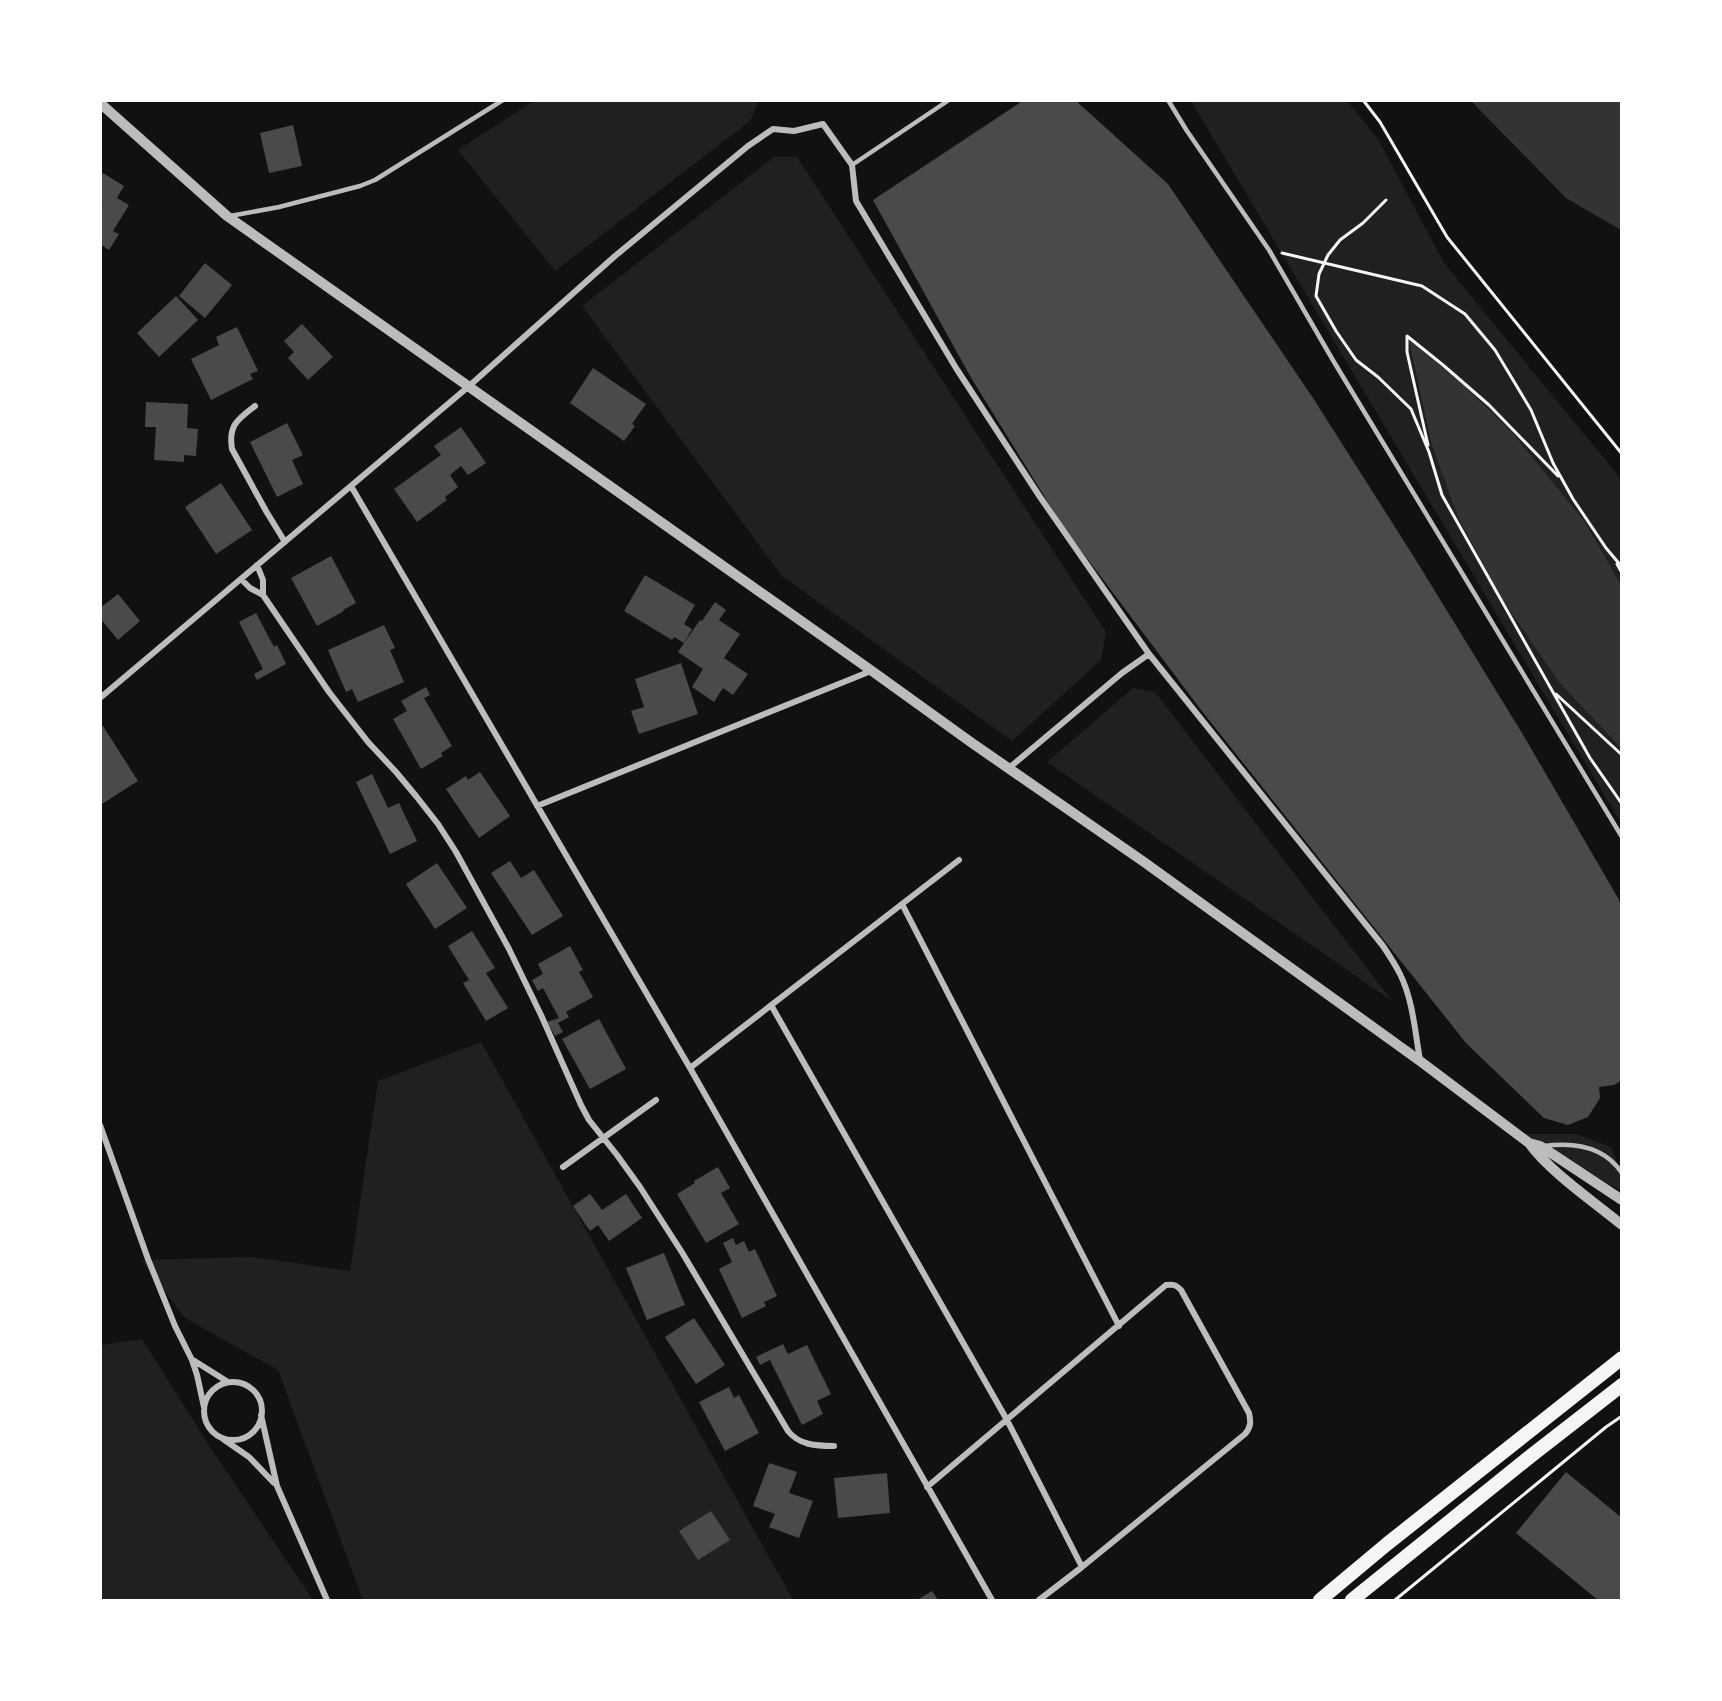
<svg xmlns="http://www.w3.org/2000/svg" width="1722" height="1701" font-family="'Varela Round',sans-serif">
<rect width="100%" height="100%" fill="#111"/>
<path fill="#202020" d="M535 100H759V101L750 121 555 271 458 150Z
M1191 101H1347L1378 139 1444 263 1621 479V823Z
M774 157H797L1106 632 1101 660 1012 741 782 576 582 306Z
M1133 688 1155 692 1392 1001 1047 762Z
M481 1042 793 1600H363L278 1370 185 1318 141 1260 253 1257 350 1271 378 1081Z
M1520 1134H1577L1611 1147 1621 1174V1191Z
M142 1339 208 1444 313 1600H101V1345Z"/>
<path fill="#333" d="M1471 101H1621V230L1566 198Z
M1409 340 1461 383 1510 430 1585 522 1621 585V748L1559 682 1502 599 1458 517 1431 442Z"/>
<path fill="#4a4a4a" d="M1024 100H1075L1168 184 1313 398 1414 557 1525 738 1618 898 1622 907V1080L1614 1085 1599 1087 1600 1098 1588 1117 1568 1125 1544 1118 1466 1043 1201 710 1062 525 970 376 873 200Z
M293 125 302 166 269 173 260 133Z
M103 173 124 186 117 198 129 205 113 231 119 234 109 250 100 244V209L103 205 100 204V178Z
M205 263 232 285 205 318 179 296Z
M176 296 198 320 159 357 137 333Z
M302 324 333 357 308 380 288 358 294 352 284 341Z
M237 327 258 371 250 374 253 379 211 400 191 359 219 345 216 337Z
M593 368 646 404 632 424 635 426 624 441 570 403Z
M146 402 188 404 187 428 198 429 196 456 184 455V462L154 460 156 427H145Z
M287 423 303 455 292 460 303 484 277 497 250 442Z
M461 427 486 463 468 475 461 466 450 475 458 487 445 497 447 500 417 522 394 489 441 455 434 446Z
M221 483 252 530 216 554 185 507Z
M331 556 356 603 343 610 344 611 317 626 291 578Z
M645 575 695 605 684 624 692 629 684 643 674 637 672 640 624 611Z
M118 594 140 621 118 640 100 618V608Z
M715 602 726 610 719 620 740 634 724 658 748 674 733 695 723 688 714 702 692 687 703 669 678 652 700 620 702 621Z
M256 613 274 647 277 645 286 664 257 680 254 674 263 669 239 622Z
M384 625 395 648 390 650 404 682 358 702 352 689 346 692 328 650Z
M681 663 698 714 639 734 631 711 644 707 635 679Z
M426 687 430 695 424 698 452 746 441 753 443 756 421 769 393 719 407 711 401 701Z
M103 726 138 781 102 804 100 802V728Z
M480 772 510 816 479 838 446 789 466 776 468 780Z
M372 774 388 808 399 803 417 841 390 854 356 782Z
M510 861 521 878 534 870 563 916 532 935 491 873Z
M437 863 467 908 435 929 406 884Z
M472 931 495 968 486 973 508 1008 486 1021 463 983 469 980 448 946Z
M570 946 583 970 579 972 593 997 566 1012 569 1017 558 1023 563 1032 555 1036 547 1022 559 1018 543 988 538 991 532 980 543 974 538 964Z
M599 1019 626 1069 590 1089 562 1039Z
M718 1167 730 1188 721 1193 739 1224 706 1243 677 1194 695 1183 694 1181Z
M590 1194 602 1210 626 1194 642 1218 609 1241 598 1225 590 1231 573 1206Z
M733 1238 736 1245 744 1241 749 1252 755 1249 777 1296 764 1302 766 1306 742 1318 719 1269 732 1262 723 1243Z
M664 1253 685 1305 647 1320 626 1268Z
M694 1318 725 1365 696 1384 665 1337Z
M783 1344 788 1354 807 1345 831 1394 817 1401 823 1414 802 1425 770 1360 760 1365 756 1357Z
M729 1387 734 1398 739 1395 759 1433 725 1451 699 1402Z
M769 1463 797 1472 789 1493 813 1501 799 1538 769 1527 775 1514 753 1506Z
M1566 1472 1622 1518V1600H1598L1516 1533Z
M887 1473 890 1513 838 1518 834 1478Z
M711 1511 730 1540 698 1560 679 1531Z
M932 1591 938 1600H917Z"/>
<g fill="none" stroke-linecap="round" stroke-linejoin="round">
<path stroke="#f5f5f5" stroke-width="3" d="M1363 100 1380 122 1447 237 1622 454
M1386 200 1363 223 1340 240 1328 255 1319 274 1316 296 1336 331 1356 360 1378 377 1411 409 1429 452 1442 495 1590 758 1622 804
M1282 253 1422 286 1465 314 1495 350 1531 410 1553 463 1573 499 1606 548 1622 567
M1428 445 1407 352V336L1443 365 1489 405 1558 476
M1617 564 1622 573
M1556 694 1622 755
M1395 1600 1606 1427 1622 1416"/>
<path stroke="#bcbcbc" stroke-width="4.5" d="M1168 100 1187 131 1269 250 1334 362 1622 837
M852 165 949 100
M230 216 279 207 360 186 375 180 503 100
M1544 1146C1574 1142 1604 1146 1622 1173"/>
<path stroke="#bcbcbc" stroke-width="6" d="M255 406C238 419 228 425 232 449L266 511 285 542
M351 486 690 1068 992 1600
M257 565 263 580V595
M241 579 250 588 263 595 329 692 368 742 396 772 416 796 438 824 456 852 508 947 541 1015 581 1105 589 1120 617 1155 640 1187 683 1254 788 1431C799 1445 816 1446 834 1446
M100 698 468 387 615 256 748 146 773 129 794 131 823 124 852 165 856 201 956 368 1040 497 1149 654 1383 946C1389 955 1395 964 1400 974 1413 1000 1415 1032 1420 1060
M1009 768 1122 673 1149 654
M537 806 871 671
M902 904 1119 1326
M771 1005 1007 1420 1082 1567
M690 1068 959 860
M100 1125 148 1259 175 1326 192 1360 197 1375 204 1407
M563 1167 656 1100
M193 1360 228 1382
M204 1411a29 29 0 1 1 58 0a29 29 0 1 1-58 0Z
M261 1415 277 1486 327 1600
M223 1439 249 1457 274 1483
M927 1487 1166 1285C1174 1284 1176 1285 1181 1290L1249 1413C1251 1422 1251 1427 1245 1434L1082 1567 1039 1600"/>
<path stroke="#bcbcbc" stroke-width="10" d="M100 103 227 216 872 671 972 743 1144 862 1420 1061 1529 1143C1550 1172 1593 1201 1622 1225
M1529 1143 1540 1146 1554 1155 1622 1200"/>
<path stroke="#f5f5f5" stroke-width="14" d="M1320 1600 1387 1544 1622 1358
M1352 1600 1532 1455 1622 1385"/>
</g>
<rect width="1722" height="1701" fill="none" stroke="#ffffff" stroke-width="204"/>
</svg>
